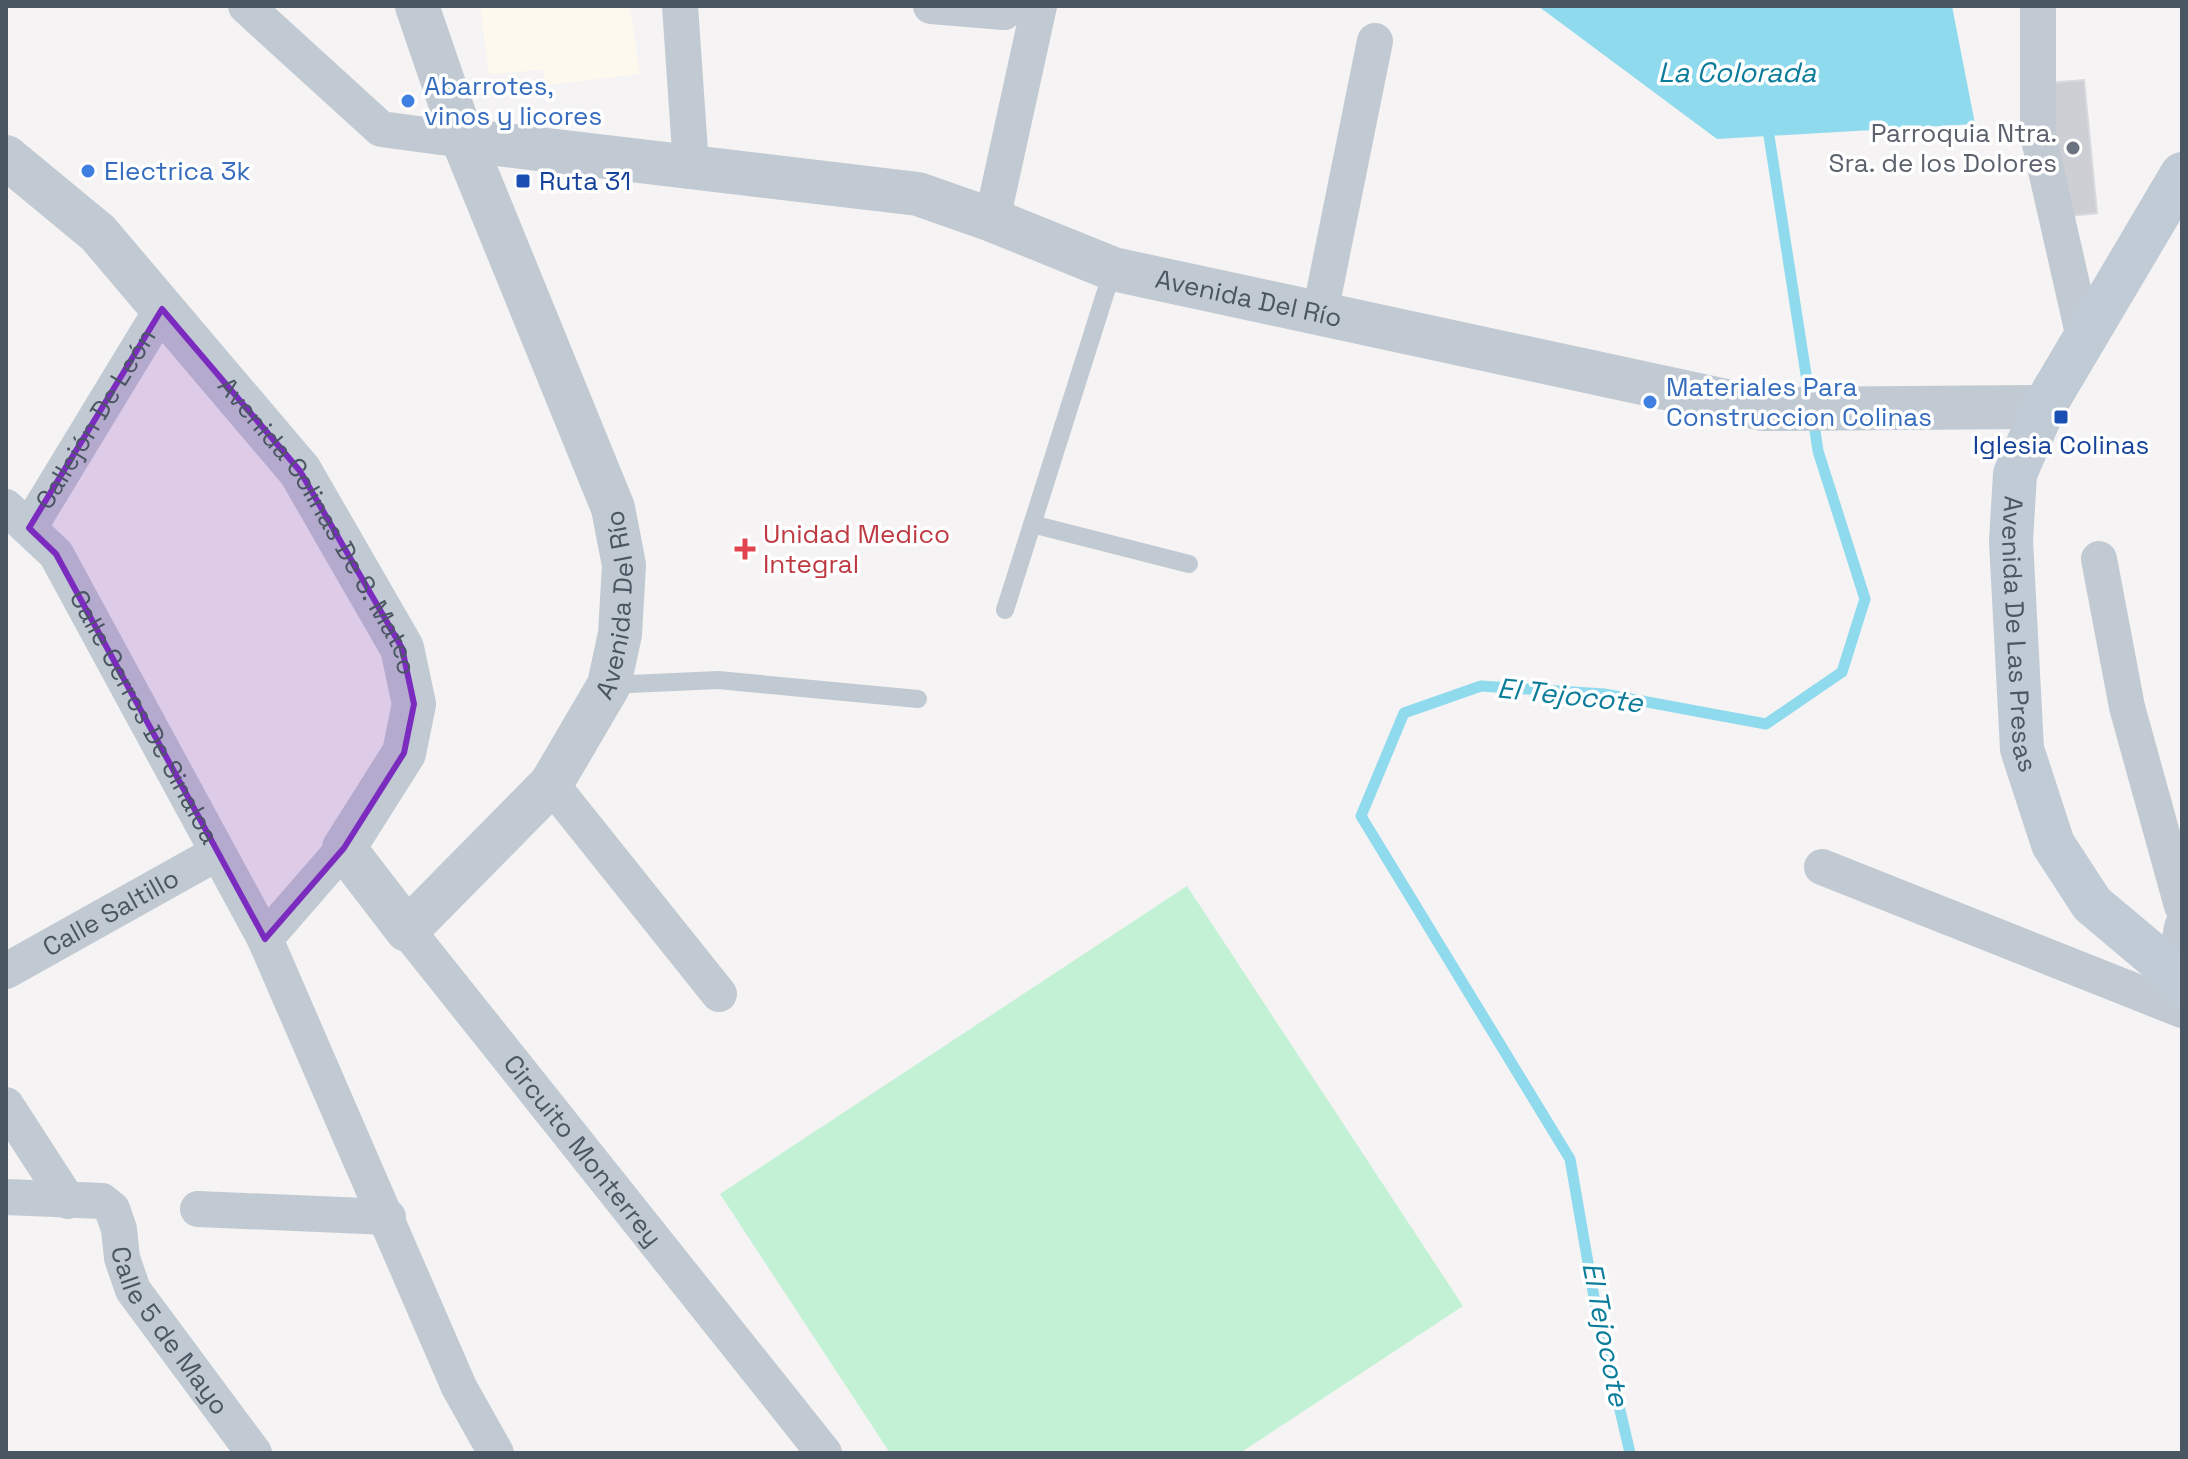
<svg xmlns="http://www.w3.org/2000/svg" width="2188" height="1459" font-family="'Space Grotesk',sans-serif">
<rect width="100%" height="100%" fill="#f5f3f3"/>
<path fill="#fdf9ef" d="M480 6H630L640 74 546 85 543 70 489 74Z"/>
<path fill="#c3f1d5" d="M1187 886 1463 1306 1240 1453H890L720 1194Z"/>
<path fill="#90daee" d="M1538 6H1952L1975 124 1717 139Z"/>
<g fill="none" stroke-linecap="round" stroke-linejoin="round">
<path stroke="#90daee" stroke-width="11" d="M1769 136 1810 400
M1630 1453 1595 1303 1570 1159 1361 816 1404 713 1481 686 1604 694 1766 724 1842 672 1865 599 1818 451 1813 417"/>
</g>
<path fill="#cdcfd5" stroke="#d7d9de" stroke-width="2" d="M2084 80 2097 213 2061 217 2048 83Z"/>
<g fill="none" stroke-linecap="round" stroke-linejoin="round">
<path stroke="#c1cad2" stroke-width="18" d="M1032 524 1189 564
M1005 610 1113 269
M609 685 718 680 918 699"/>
<g stroke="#c1cad2" stroke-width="36">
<path d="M246 6 381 129 463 140"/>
<path d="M680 6 691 166"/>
<path d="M931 6 1004 12"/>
<path d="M2038 6V135L2085 342"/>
<path d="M992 220 1039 6"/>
<path d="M1320 313 1375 41"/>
<path id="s1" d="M6 507 56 554 265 939 459 1387 496 1453"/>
<path id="s2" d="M29 528 162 309"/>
<path d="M2099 559 2127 707 2182 906"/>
<path d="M551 784 719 994"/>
<path d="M1822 867 2182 1010"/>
<path id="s3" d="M407 930 824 1453"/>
<path d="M265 939 344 848"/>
<path id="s4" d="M6 971 217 853"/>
<path d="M2174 973 2182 927"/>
<path d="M6 1105 68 1201"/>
<path id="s5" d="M6 1197 102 1201 112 1209 119 1229 122 1258 133 1290 254 1453"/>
<path d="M198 1209 388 1217"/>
</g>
<g stroke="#c1cad2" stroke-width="44">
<path id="s6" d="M463 140 918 194 992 220 1113 269 1763 409 2044 407"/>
<path id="s7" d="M6 157 98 233 300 471 402 648 414 704 404 753 344 848 407 930 551 784 609 685 620 634 624 565 613 508 463 140 417 6"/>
</g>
<path stroke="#c1cbd6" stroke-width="44" id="s8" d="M2182 174 2044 407 2015 474 2011 541 2022 749 2053 844 2092 904 2174 973 2182 986"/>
</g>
<path fill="#7b2cbf" fill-opacity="0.2" stroke="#7b2cbf" stroke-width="6" stroke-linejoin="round" d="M162 309 300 471 402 648 414 704 404 753 344 848 265 939 56 554 29 528Z"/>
<g fill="#3f7fe0" stroke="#fff" stroke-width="3">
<circle cx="408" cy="101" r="8"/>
<circle cx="88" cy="171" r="8"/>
<circle cx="1650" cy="402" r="8"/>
</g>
<circle fill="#6b7280" stroke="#fff" stroke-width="3" cx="2073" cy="148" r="8"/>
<g fill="#1a4fb4" stroke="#fff" stroke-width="3">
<rect x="515" y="173" width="16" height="16" rx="4"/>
<rect x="2053" y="409" width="16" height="16" rx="4"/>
</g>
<path fill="#e0444e" stroke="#fff" stroke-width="3" d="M741 537h8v8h8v8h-8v8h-8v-8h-8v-8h8z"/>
<g text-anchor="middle" stroke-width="7" stroke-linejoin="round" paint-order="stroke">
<g font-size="26" fill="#366cbe" stroke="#fff" text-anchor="start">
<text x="424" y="95">Abarrotes,<tspan x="424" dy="30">vinos y licores</tspan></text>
<text x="104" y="180">Electrica 3k</text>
<text x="1666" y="396">Materiales Para<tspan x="1666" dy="30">Construccion Colinas</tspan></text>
</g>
<g font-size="26" fill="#5b616d" stroke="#fff" text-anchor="end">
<text x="2057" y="142">Parroquia Ntra.<tspan x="2057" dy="30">Sra. de los Dolores</tspan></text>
</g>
<g font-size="26" fill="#164399" stroke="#fff" text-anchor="start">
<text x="539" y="190">Ruta 31</text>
<text x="2061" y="454" text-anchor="middle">Iglesia Colinas</text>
</g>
<g font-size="26" fill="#4a5661" stroke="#fff">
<text dy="9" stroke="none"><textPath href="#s6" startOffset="806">Avenida Del Río</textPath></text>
<text dy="9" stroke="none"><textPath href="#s2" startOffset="128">Callejón De León</textPath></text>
<text dy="9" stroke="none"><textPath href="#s7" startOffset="488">Avenida Colinas De S. Mateo</textPath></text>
<text dy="9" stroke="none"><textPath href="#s7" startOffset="1360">Avenida Del Río</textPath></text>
<text dy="9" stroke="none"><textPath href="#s8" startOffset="504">Avenida De Las Presas</textPath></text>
<text dy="9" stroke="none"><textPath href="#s1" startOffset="254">Calle Cerros De Sinaloa</textPath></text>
<text dy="9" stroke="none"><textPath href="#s4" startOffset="120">Calle Saltillo</textPath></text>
<text dy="9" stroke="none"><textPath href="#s3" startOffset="282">Circuito Monterrey</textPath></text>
<text dy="9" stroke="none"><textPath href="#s5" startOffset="246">Calle 5 de Mayo</textPath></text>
</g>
<g font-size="26" fill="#be3a42" stroke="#fff" text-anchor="start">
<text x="763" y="543">Unidad Medico<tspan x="763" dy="30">Integral</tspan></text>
</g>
<g font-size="28" font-style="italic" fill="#0c7c9b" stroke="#fff">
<text x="1737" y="82">La Colorada</text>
<text transform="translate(1570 695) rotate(6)" y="10">El Tejocote</text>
<text transform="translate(1606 1334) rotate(79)" y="10">El Tejocote</text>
</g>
</g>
<rect width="2188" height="1459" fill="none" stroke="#4a5661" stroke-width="16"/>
</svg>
